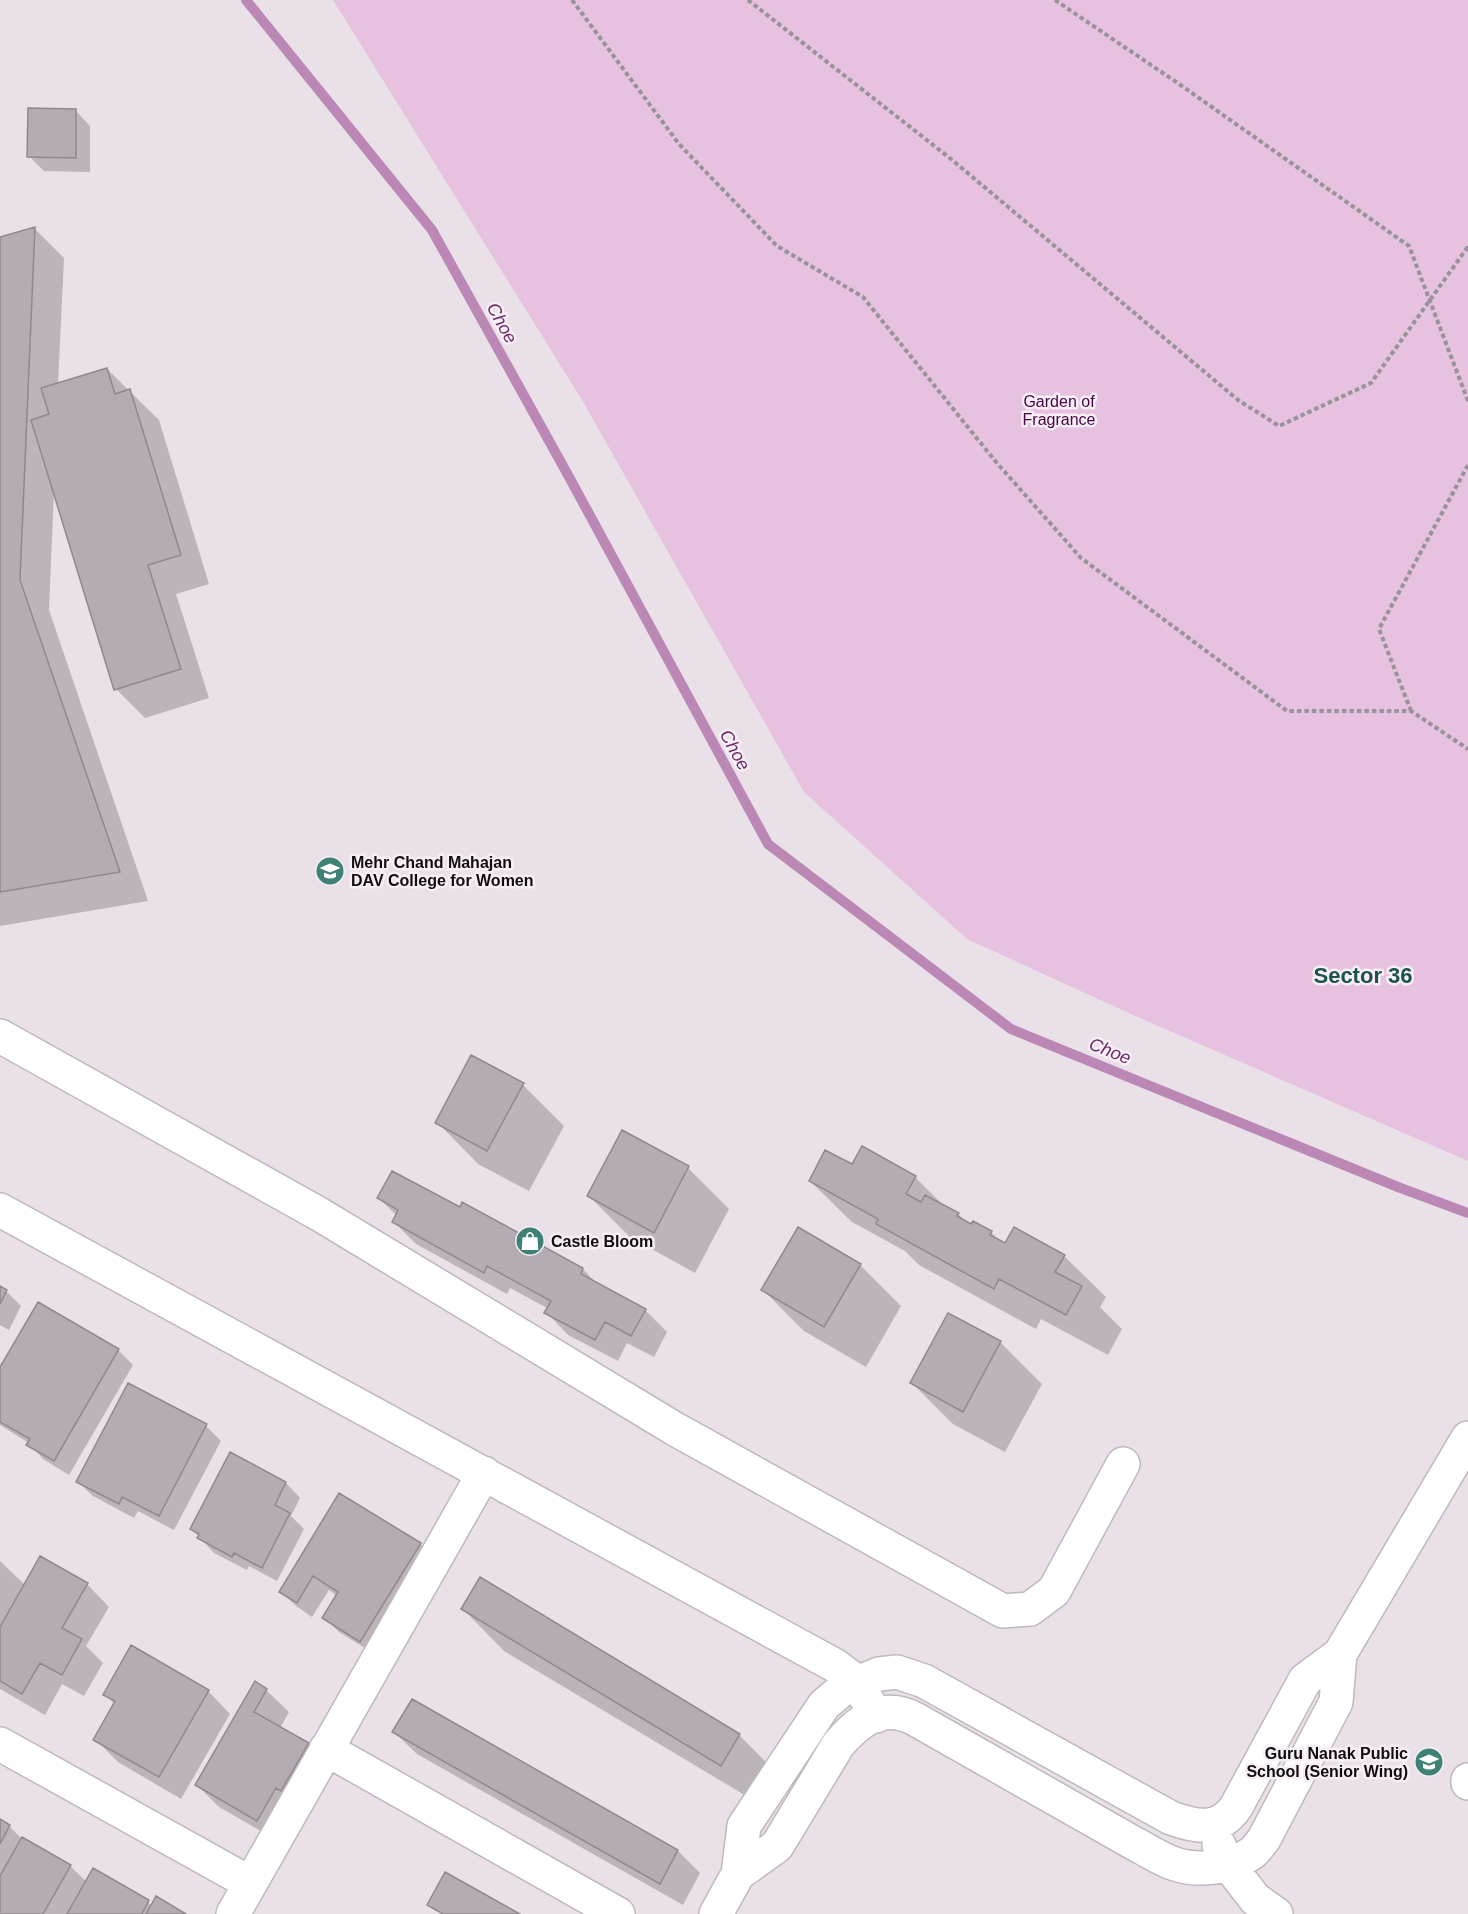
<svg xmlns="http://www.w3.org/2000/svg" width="1468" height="1914" font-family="Helvetica,sans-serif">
<rect width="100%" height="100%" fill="#eae1e8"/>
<path fill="#e6c1e0" d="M333 0H1468V1161L1133 1015 967 939 804 792 582 400Z"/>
<path fill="#0003" d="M76 111 90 126V172L44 171 29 156Z
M35 229 64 258 58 384 107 369 159 420 209 584 176 594 209 698 145 718 116 689 54 491 49 610 148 901 0 926V238Z
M523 1085 564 1126 529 1191 478 1164 437 1122Z
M623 1132 688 1168 729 1209 695 1273 630 1237 589 1196Z
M853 1166 915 1177 945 1207 958 1214 968 1224 972 1226 974 1223 991 1232 1003 1244 1064 1256 1106 1297 1100 1307 1122 1329 1108 1355 1041 1319 1036 1329 919 1265 905 1251 852 1222 810 1181Z
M379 1198 583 1269 598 1285 645 1310 667 1332 654 1357 627 1343 618 1361 568 1335 546 1312 549 1309 510 1288 507 1294 416 1244 394 1222 397 1216Z
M860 1265 901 1306 866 1367 804 1331 763 1290Z
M0 1288 6 1291 21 1306 9 1330 0 1325Z
M949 1315 1000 1342 1042 1384 1005 1452 953 1424 912 1383Z
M118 1350 133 1365 69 1475 43 1459 29 1443 0 1425V1370Z
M128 1385 206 1426 221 1441 174 1530 138 1511 134 1518 93 1496 78 1482Z
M286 1483 300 1498 291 1516 304 1529 277 1581 249 1566 247 1570 214 1553 192 1529Z
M340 1495 420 1544 435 1559 376 1655 339 1632 324 1617 337 1596 329 1590 312 1617 296 1606 281 1592Z
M0 1561 25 1585 87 1584 109 1607 86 1646 103 1663 84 1696 62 1684 45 1715 0 1689Z
M463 1609 739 1735 780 1776 763 1806 504 1651Z
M266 1690 289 1712 280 1728 308 1745 330 1767 280 1842 219 1807 197 1785Z
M208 1691 230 1714 181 1799 118 1762 95 1739 115 1705 105 1694Z
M412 1701 678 1851 700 1873 683 1905 417 1754 394 1732Z
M0 1821 10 1827 23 1840 70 1866 87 1882 94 1870 152 1905 183 1914H0Z"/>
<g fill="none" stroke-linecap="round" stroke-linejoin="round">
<path stroke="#bb87b5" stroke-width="10" d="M246 0 432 230 568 475 768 844 1011 1029 1398 1187 1468 1213"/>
</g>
<path fill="#b4acb3" stroke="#91888f" stroke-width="1.5" d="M28 108 76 109V158L27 157Z
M35 227 20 580 120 872 0 892V237Z
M107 368 115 394 130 389 181 555 148 565 181 669 114 690 31 420 49 414 41 388Z
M471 1055 524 1083 487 1151 435 1123Z
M622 1130 689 1166 654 1233 587 1196Z
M862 1146 916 1176 906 1194 921 1202 925 1195 959 1213 957 1216 971 1224 973 1221 992 1231 990 1235 1005 1243 1014 1227 1065 1255 1055 1272 1082 1286 1066 1315 999 1279 994 1289 876 1224 878 1219 809 1181 825 1150 852 1164Z
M392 1171 460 1207 462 1202 583 1268 581 1274 646 1309 631 1336 605 1322 595 1340 544 1313 551 1301 487 1266 484 1273 392 1222 398 1210 377 1198Z
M798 1227 861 1264 824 1327 761 1290Z
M0 1286 7 1290 0 1304Z
M38 1302 119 1349 54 1461 26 1445 30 1439 0 1422V1367Z
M948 1313 1001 1341 963 1412 910 1383Z
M128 1383 207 1424 159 1516 122 1497 119 1504 76 1482Z
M230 1452 286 1482 275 1505 290 1513 262 1568 234 1553 232 1557 197 1538 199 1534 190 1529Z
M339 1493 421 1543 360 1642 322 1618 338 1592 313 1576 297 1603 279 1592Z
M40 1556 88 1583 62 1628 82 1639 62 1675 40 1663 22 1694 0 1681V1627Z
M480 1577 740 1734 721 1766 461 1609Z
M131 1645 209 1690 159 1777 93 1740 115 1701 103 1695Z
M255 1681 267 1689 254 1712 309 1743 281 1791 276 1788 257 1821 195 1785Z
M412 1699 678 1850 660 1884 392 1732Z
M0 1819 10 1825 0 1844Z
M22 1837 71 1865 43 1914H0V1876Z
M93 1868 149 1900 142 1914H67Z
M445 1872 520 1914H443L427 1905Z
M156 1896 186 1914H146Z"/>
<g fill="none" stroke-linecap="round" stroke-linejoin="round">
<g stroke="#c0b7bf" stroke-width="36">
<path id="minor" d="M0 1036 319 1214 675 1429 1003 1611 1030 1609 1054 1591 1123 1464
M0 1210 836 1666 857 1682 876 1716
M0 1744 250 1883
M326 1749 618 1914
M1468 1780V1783
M1219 1845 1228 1864 1255 1899 1276 1914
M738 1874 777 1846 838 1745C859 1720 883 1702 915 1719L1137 1845C1149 1851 1162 1860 1175 1864 1199 1872 1231 1868 1252 1853 1256 1850 1260 1844 1264 1839L1336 1702 1340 1654
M233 1914 484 1473
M716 1914 738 1874 744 1826 824 1705 844 1688 879 1674 897 1672 924 1681 1171 1818C1196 1827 1219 1832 1236 1807L1305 1680 1340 1654 1468 1438"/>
</g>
<path stroke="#999398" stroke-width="4" stroke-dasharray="4.5 3" stroke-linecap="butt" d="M572 0 679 144 777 246 863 297 996 462 1081 558 1287 711H1411L1468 749
M748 0 951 159 1238 400 1279 426 1371 383 1467 248 1468 250
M1055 0 1182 86 1409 246 1468 401
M1411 711 1379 629 1468 465"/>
<use href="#minor" stroke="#fff" stroke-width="33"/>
</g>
<defs>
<g id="university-disc" transform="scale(1.5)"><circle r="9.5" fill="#3e8276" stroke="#f7eef6"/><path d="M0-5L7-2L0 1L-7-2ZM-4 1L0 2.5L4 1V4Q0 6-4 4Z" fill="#fff"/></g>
<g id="shop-disc" transform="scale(1.5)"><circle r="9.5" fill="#3e8276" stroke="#f7eef6"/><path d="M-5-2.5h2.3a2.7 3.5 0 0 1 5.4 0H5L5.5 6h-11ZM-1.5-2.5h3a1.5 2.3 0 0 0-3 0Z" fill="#fff"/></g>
<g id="school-disc" transform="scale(1.5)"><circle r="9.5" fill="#3e8276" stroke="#f7eef6"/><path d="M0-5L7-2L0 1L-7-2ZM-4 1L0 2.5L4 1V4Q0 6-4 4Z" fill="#fff"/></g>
</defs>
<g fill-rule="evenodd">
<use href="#university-disc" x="330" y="871"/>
<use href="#shop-disc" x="530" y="1241"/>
<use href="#school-disc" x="1429" y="1762"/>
</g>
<g text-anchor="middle" stroke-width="5" stroke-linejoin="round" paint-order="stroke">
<g font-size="16" fill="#470544" stroke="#f7eef6">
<text x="1059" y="407">Garden of<tspan x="1059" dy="18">Fragrance</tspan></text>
</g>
<g font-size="16" font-weight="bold" fill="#0f0d0f" stroke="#f7eef6" text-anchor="start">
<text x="351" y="868">Mehr Chand Mahajan<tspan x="351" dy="18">DAV College for Women</tspan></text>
<text x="551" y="1247">Castle Bloom</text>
<text x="1408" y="1759" text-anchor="end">Guru Nanak Public<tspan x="1408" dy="18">School (Senior Wing)</tspan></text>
</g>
<g font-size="18" font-style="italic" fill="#6b2b66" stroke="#f7eef6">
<text transform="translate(502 323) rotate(61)" y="6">Choe</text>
<text transform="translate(735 750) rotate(61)" y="6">Choe</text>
<text transform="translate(1110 1051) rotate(22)" y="6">Choe</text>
</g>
<g font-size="22" font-weight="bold" fill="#1b534a" stroke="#f7eef6">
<text x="1363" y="983">Sector 36</text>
</g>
</g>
</svg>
